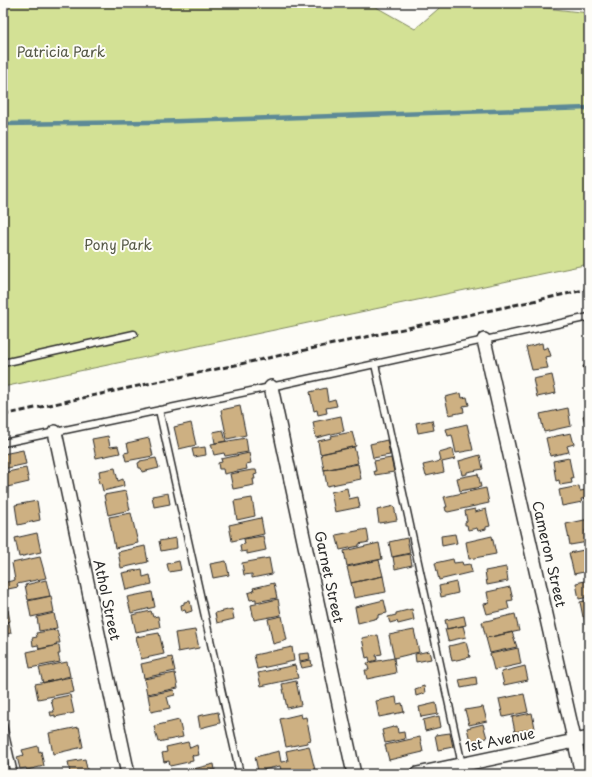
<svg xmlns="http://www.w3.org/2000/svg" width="592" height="777" font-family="'Playpen Sans',sans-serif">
<rect width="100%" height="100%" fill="#fdfcf7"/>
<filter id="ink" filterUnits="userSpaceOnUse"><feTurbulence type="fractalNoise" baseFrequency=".025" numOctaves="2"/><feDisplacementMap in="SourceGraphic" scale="8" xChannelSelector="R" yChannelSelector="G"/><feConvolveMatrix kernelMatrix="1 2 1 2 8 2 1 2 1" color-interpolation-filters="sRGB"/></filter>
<g filter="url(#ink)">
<path fill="#d3e195" stroke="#7f8660" d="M3 3H369L415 29 445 3H512L519 5 589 13V264L3 387Z"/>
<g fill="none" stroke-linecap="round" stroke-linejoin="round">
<path stroke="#5d8a97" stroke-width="4.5" d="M3 124 150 122 589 108"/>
</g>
<path fill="#cdb082" stroke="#2b2b2b" d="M542 343 543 349 548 347 551 356 545 357 548 368 532 370 526 347Z
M589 365V374L585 375 583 366Z
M552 375 556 393 537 397 533 379Z
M326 388 328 401 335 399 337 406 326 408 327 413 318 415 317 410 314 411 310 392Z
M461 393 462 398 467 397 469 405 463 406 464 412 449 415 445 397Z
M589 398V411L587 412 584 400Z
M240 406 246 435 227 439 221 410Z
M568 408 571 426 544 432 540 414Z
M589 414V423H585L583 416Z
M341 416 344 431 316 438 313 422Z
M432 420 434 430 418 433 416 423Z
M191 423 196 445 179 449 174 427Z
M467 424 473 450 456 453 452 435 448 436 446 429Z
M589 424V441L586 425Z
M223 430 226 441 215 443 213 432Z
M352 432 356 446 320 454 318 441 332 438 331 436Z
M571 433 574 444 567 446 569 452 550 456 546 438Z
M108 436 110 447 118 446 120 453 96 458 92 439Z
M149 438 153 456 126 461 124 453 129 452 127 443Z
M246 438 248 452 225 456 224 453 214 455 211 444Z
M387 440 390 455 373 458 370 444Z
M205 447 206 455 194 457 192 449Z
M354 447 358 463 324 470 321 454Z
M453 449 455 459 442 462 444 472 426 476 423 465 441 461 439 453Z
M23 450 26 464 3 469V454Z
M249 453 251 463 246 464 247 469 224 474 223 469H219L218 463 222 462 221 459Z
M480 455 483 469 467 472V474L462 475 459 461Z
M156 458 159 468 142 472 141 468H139L138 463 140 462V461Z
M391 458 394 472 375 475 374 471H376L374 461Z
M569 458 573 478H571L572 483 560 485 559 480 556 481 553 461Z
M358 464 361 479 327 486 324 470Z
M26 468 29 482 3 488V473Z
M115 468 118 481 123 479 124 486 103 491 101 483 99 484 98 478 100 477 99 471Z
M252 470H256L257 474 254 475 255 479H253L254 485 233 489 230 474Z
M478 474 481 487 460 491 457 478Z
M579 486 580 491 586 490 587 498 581 499 582 502 562 506 559 490Z
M347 488 349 499 358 497 360 507 335 512 331 492Z
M486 488 489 503 448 512 446 511 445 507H447L444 497Z
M126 491 130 510 108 515 104 495Z
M168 493 170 504 154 507 152 496Z
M252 498 255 516 237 520 234 501Z
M37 501 40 520 18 525 15 505Z
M394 506 397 520 379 523 377 510Z
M475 509V512L486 509 490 526 486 527V529L478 531 477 528 468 530 467 525H465V522L467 521 465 511Z
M131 513 138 543 115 548 109 517Z
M261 518 264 534 232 541 229 525Z
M589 519V529L585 530 588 542 570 545 566 524Z
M367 529 369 542 359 544V546L340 550 336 535Z
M37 533 41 552 19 557 15 538Z
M455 534 457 543 442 546 441 536Z
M263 536 266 550 247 554V551L241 552 240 545 245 544 244 539Z
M492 536 496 554 469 559 466 542Z
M176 538 177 548 161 551 159 541Z
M407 538 410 553 392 557 389 542Z
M379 543 382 559 347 566 344 551Z
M145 546 148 562 121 568 118 552Z
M589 549V571L574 574 569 553Z
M410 554 412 565 395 569 393 557Z
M40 557 46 578 17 584 18 587 3 590V583L15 580 12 563Z
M269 558 272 574 252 578V574L244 575 242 563Z
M453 559 454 563 462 562 463 565 470 564 472 572 439 580 435 563Z
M379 560 383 576 351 583 347 567Z
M179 561 181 570 169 572 167 564Z
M226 561 229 575 213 578 210 564Z
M506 567 508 581 487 585 485 571Z
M142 569 143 577 150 575 152 584 126 590 122 573Z
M383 576 386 592 354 598 351 583Z
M46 580 50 596 28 600 25 585Z
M589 580V597L579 599 576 583Z
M456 582 458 593 441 597 439 586Z
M274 583 277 598 256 602V599L250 600 248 593 254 591 253 588Z
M510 587 513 600 507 601 509 609 487 614 484 604 489 603 487 592Z
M152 592 155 607 131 613 127 597Z
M51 596 54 612 31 617 28 601Z
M278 599 281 615 254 620 251 605Z
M384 600 387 613 378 615V618L358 623 355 607Z
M589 600V616L583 617 580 602Z
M190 601 192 611 186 613 185 610 182 611 181 605 184 604V602Z
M232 609 234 619 217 623 215 613Z
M412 609 414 620 398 624 397 621 390 623 388 617 396 615V613Z
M8 610 10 621 3 623V611Z
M151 611 153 617 158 616 160 627 136 632 132 615Z
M54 613 57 628 39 631 37 617Z
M515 614 519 631 486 638 482 622Z
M282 616 287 640 273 644 268 619Z
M464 616 466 625 447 629 445 620Z
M589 617V632L587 633 584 618Z
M9 622 11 633 3 635V624Z
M463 626 466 637 448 641 445 629Z
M53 630 54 631 57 630 60 643H56L57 645 39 649 38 645 33 646 32 638 37 637 36 633Z
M195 630 199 648 178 652 175 633Z
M414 630 419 652 394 658 389 635Z
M512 632 517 647 490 653 486 638Z
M159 633 164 654 141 659 136 637Z
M378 635 382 654 376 655 377 660 370 662 369 657 366 658 362 638Z
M466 642 470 657 452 661 449 646Z
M59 645 60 654H58L60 662 30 668 27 652Z
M292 647 294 661 257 669 254 655Z
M518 648 521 664 494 670 490 654Z
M429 651 431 659 416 662 415 654Z
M309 653 310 659 300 661 299 654Z
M172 657 175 671 144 678 141 664Z
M394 658 396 673 367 679 365 670H369L367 663Z
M311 660 312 666 302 668 300 662Z
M67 662 70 676 43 683 39 668Z
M295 665 298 678 261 686 258 673Z
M525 666 528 680 504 685 501 672Z
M175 673 178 688 147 694 144 679Z
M71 677 74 692 38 699 35 684Z
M476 677 477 685 461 688 459 680Z
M296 681 301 705 287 708 282 684Z
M424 686 425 693 416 696 415 689Z
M174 690 175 695 167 697 170 708 151 712 148 695Z
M524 694 528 712 503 717 499 699Z
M70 695 74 713 55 717V715L51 716 50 712H54L51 699Z
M396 697 397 704 402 703 404 712 379 717 376 701Z
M436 703 438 714 421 717 419 707Z
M483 707 487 721 469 725 465 710Z
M218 712 220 723 200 728 198 716Z
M532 713 535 728 515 732 512 717Z
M301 714 302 718 306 717 311 740 307 741V743L286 747 280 719Z
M439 716 441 727 425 731 423 720Z
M179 720 183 737 158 742 154 726Z
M483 724 487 738 470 741 467 728Z
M397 726 398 733 404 732 405 739 385 743 382 730Z
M79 727 83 747 53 754 49 733Z
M450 733 453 747 438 750 435 735Z
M420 737 423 752 389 760 385 745Z
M188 742 190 748 197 745 199 755 193 756 192 755 193 761 170 766 169 761 164 762 162 753 167 752 166 747Z
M38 746 39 752 41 751 44 766 27 770 26 768 20 769 17 757 24 755 22 750Z
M309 746 315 770 298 774H282L280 766 258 771 255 757 279 751 281 762 288 761 286 751Z
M85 759 88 774H66L70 773 68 762Z
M214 764 215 770H211V773L206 774H189V770Z
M546 770V774H526Z"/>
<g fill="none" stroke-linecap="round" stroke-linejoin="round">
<g stroke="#2b2b2b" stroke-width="9">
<path id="lane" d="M3 363 134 334
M375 364 464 774
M159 410 240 774
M3 443 275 386 589 317
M3 725 14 774"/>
</g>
<g stroke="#2b2b2b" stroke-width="16">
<path id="street" d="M484 340 582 774
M271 387 354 774
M55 432 128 774
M417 774 589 738"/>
</g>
<use href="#lane" stroke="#fdfcf7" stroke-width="6"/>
<use href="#street" stroke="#fdfcf7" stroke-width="13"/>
<path stroke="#2b2b2b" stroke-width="3" stroke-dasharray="6 3" stroke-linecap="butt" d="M3 415 589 289"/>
</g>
</g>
<g text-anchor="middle" stroke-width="4" stroke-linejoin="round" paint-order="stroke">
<g font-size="14" fill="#555846" stroke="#fdfcf7">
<text x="61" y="57">Patricia Park</text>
<text x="118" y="250">Pony Park</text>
</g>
<g font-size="14" fill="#2b2b2b" stroke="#fdfcf7">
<text transform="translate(549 554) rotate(77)" y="5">Cameron Street</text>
<text transform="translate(329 577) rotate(78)" y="5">Garnet Street</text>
<text transform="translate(107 600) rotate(78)" y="5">Athol Street</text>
<text transform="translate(500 740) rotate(-12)" y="5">1st Avenue</text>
</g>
</g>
<rect width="592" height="777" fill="none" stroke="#fdfcf7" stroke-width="16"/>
<rect x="8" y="8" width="576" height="761" fill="none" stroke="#2b2b2b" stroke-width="1.5" filter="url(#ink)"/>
</svg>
